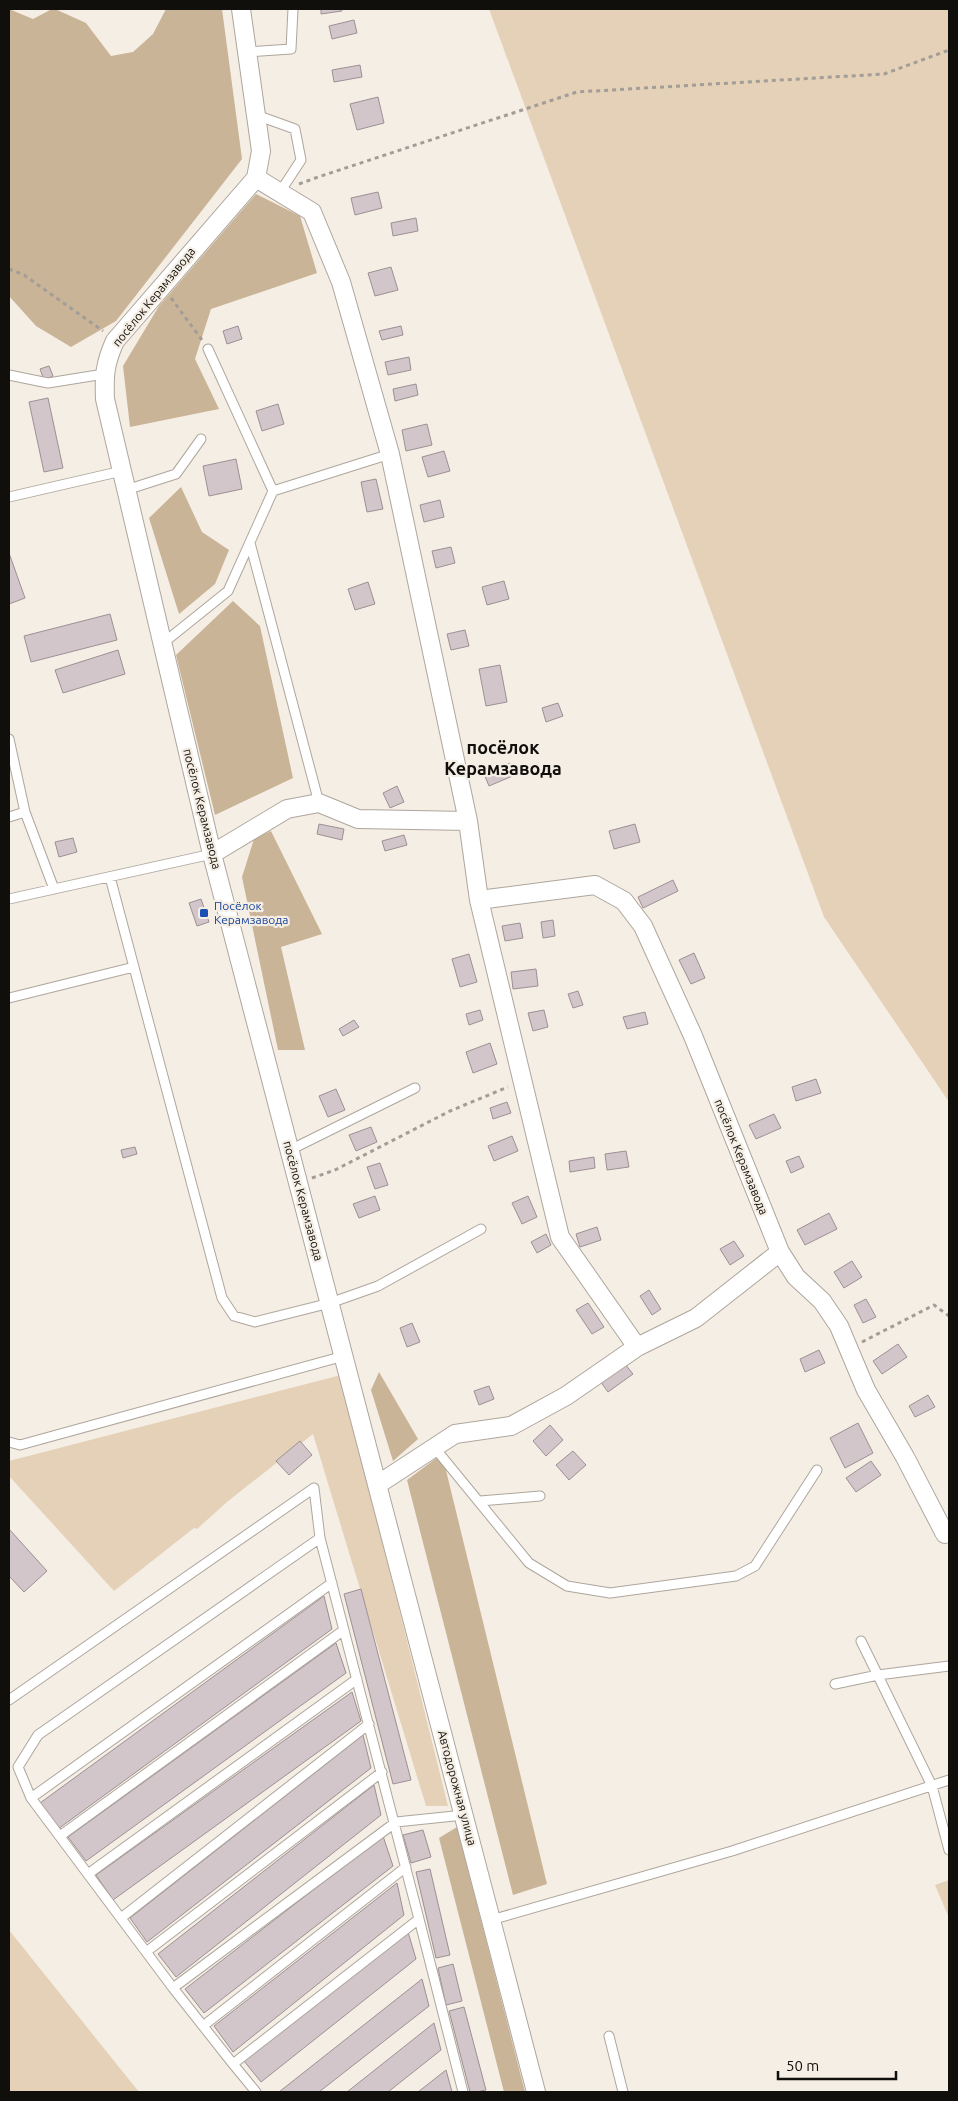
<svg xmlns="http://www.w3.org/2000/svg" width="958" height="2101" font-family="Ubuntu,sans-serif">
<rect width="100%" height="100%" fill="#f5eee4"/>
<path fill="#e5d1b8" d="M489 9H949V1102L824 917Z
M341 1375 448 1806H426L313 1434 227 1502 197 1529 194 1528 114 1591 9 1476V1461Z
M949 1880V1918L935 1885Z
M9 1930 139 2092H9Z"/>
<path fill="#cab498" d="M9 9 33 19 52 9H55L86 23 111 56 133 52 153 34 166 9H222L242 159 116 321 71 347 36 326 9 296Z
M256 194 300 216 317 273 211 309 195 359 219 409 130 427 123 366 159 306Z
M181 487 202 532 229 550 215 584 179 614 149 518Z
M233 601 260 626 293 778 215 815 176 655Z
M271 831 322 934 281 947 305 1050H278L242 877 254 839Z
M379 1372 418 1439 393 1461 371 1390Z
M442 1454 547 1884 513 1895 407 1480Z
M457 1827 525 2092H504L439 1838Z"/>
<path fill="#d3c6cb" stroke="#9c9094" d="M321 9H341L342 11 321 14Z
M354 20 357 33 332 39 329 26Z
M360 65 362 77 334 82 332 70Z
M378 97 384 123 357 130 350 104Z
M378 192 382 208 355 215 351 198Z
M416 218 418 231 393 236 391 223Z
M391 267 398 290 375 296 368 273Z
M238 326 242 339 227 344 223 331Z
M401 326 403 335 382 340 379 331Z
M409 357 411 370 388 375 385 362Z
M49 366 53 376 44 380 40 369Z
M416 384 418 395 395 401 393 389Z
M48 398 63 468 44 472 29 402Z
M278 404 284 424 262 431 256 411Z
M427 424 432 445 406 451 402 430Z
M444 451 450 471 428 477 422 457Z
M236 459 242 489 209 496 203 466Z
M376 479 383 509 367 512 361 482Z
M440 500 444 517 424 522 420 505Z
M451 547 455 563 436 568 432 551Z
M9 553 25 598 9 604Z
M504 581 509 599 487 605 482 587Z
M368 582 375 604 355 610 348 589Z
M110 614 117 640 31 662 24 636Z
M465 630 469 646 451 650 447 634Z
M118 650 125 674 63 693 55 670Z
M500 665 507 702 486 706 479 669Z
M558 703 563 716 546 722 542 708Z
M510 763 515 775 489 786 484 774Z
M397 786 404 802 390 808 383 793Z
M319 824 344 829 342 840 317 834Z
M635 824 640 842 614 849 609 831Z
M404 835 407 845 385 851 382 841Z
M73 838 77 852 59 857 55 842Z
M673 880 678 891 643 908 638 897Z
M201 899 209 922 197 926 189 903Z
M553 920 555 936 543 938 541 922Z
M520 923 523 938 505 941 502 926Z
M694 953 705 978 691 984 679 960Z
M469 954 477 982 460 987 452 959Z
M536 969 538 986 513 989 511 972Z
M578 991 583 1005 573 1008 568 994Z
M480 1010 483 1020 469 1025 466 1014Z
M544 1010 548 1027 533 1031 528 1013Z
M645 1012 648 1024 627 1029 623 1017Z
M354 1020 359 1027 343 1036 339 1029Z
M490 1043 497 1064 473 1073 466 1052Z
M816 1079 821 1093 796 1101 792 1087Z
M336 1089 345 1110 328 1117 319 1096Z
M507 1102 511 1113 493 1119 490 1108Z
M774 1114 781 1128 756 1139 749 1125Z
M371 1127 377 1142 356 1151 349 1135Z
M512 1136 518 1151 494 1161 488 1146Z
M135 1147 137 1154 123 1158 121 1150Z
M626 1151 629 1167 607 1170 605 1154Z
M799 1156 804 1167 791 1173 786 1161Z
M594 1157 595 1168 570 1172 569 1161Z
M380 1163 388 1185 375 1189 367 1167Z
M375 1196 380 1210 359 1218 353 1204Z
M528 1196 537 1217 522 1224 512 1203Z
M829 1213 837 1229 805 1245 797 1230Z
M597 1227 601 1240 580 1247 576 1234Z
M546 1234 551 1245 537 1253 531 1242Z
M734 1241 744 1256 730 1265 720 1249Z
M852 1261 862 1277 844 1288 834 1272Z
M649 1290 661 1309 652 1315 640 1296Z
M866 1299 876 1317 863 1323 854 1305Z
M588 1303 604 1327 592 1334 576 1310Z
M412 1323 420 1342 407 1347 400 1328Z
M898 1344 907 1357 882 1374 873 1361Z
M819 1350 825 1363 805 1372 800 1359Z
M625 1364 633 1374 608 1392 600 1381Z
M489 1386 494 1399 479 1405 474 1391Z
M928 1395 935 1407 915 1417 909 1406Z
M858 1423 873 1453 845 1468 830 1438Z
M550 1425 563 1440 546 1456 533 1441Z
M300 1441 312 1455 289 1475 276 1461Z
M573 1451 586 1465 569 1480 556 1465Z
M871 1461 881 1475 856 1492 846 1478Z
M9 1529 47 1571 24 1592 9 1576Z
M361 1589 411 1780 393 1784 344 1594Z
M324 1596 332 1629 58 1829 40 1803Z
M336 1643 346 1673 86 1861 68 1837Z
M352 1692 361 1721 113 1900 96 1875Z
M363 1735 371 1768 147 1942 130 1918Z
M374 1785 381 1815 176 1977 158 1954Z
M423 1830 431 1857 411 1863 403 1835Z
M383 1836 393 1866 204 2013 185 1989Z
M430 1869 450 1955 436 1958 416 1872Z
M397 1883 404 1915 233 2052 214 2026Z
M408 1932 416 1959 261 2082 244 2061Z
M453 1964 462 2001 446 2005 438 1968Z
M422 1979 429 2006 319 2092H279Z
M464 2007 486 2090 476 2092H470L449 2011Z
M434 2023 441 2050 388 2092H347Z
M446 2070 452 2092H418Z"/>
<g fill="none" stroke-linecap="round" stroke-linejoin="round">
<g stroke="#aea69d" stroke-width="11">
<path id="lane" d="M247 52 291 49 293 9
M256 115 295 129 301 160 280 192
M208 349 273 491
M9 375 48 383 104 374
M126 490 176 474 201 439
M9 497 122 471
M250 543 319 803
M162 644 228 591 273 491 390 454
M9 739 25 812 54 889
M9 817 25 812
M110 877 222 1298 234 1316 255 1322 330 1303 378 1286 481 1229
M9 899 212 854
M9 998 134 967
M290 1150 415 1088
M9 1442 20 1445 344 1356
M434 1447 529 1563 567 1586 610 1593 736 1576 755 1566 817 1470
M480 1501 540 1496
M861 1641 932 1786 949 1850
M835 1684 878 1675 949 1666
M9 1700 314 1488 320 1538
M31 1798 332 1583
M60 1836 344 1630
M88 1874 357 1679
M121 1918 369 1724
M419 1919 463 2092
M491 1920 732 1851 949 1780
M146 1952 382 1772
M173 1988 233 2064 419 1919 320 1538 38 1735 18 1767 31 1798 173 1988 396 1822 464 1815
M203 2026 406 1867
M609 2036 623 2092
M233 2064 256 2092"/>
</g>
<g stroke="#aea69d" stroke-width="20">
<path id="street" d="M241 9 261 151 256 178 115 341C105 363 104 375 105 399L212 854 536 2092
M256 178 312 212 341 282 390 454 468 821 479 900 560 1237 637 1347
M212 854 287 809 319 803 358 819 468 821
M479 900 595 885 624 901 643 926 693 1036 780 1252 796 1277 822 1301 839 1326 866 1390 905 1457 945 1534
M377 1485 455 1434 511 1426 566 1396 637 1347 696 1318 780 1252"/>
</g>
<path stroke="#a29d96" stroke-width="3" stroke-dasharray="4 4" stroke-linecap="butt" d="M299 184 321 176 577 92 884 74 949 50
M9 269 24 275 103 331
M171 298 202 340
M312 1178 335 1170 450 1111 508 1087
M862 1342 934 1305 949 1316"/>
<use href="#lane" stroke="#fff" stroke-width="9"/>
<use href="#street" stroke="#fff" stroke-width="18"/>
</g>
<rect fill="#1a4fb4" stroke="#f5eee4" stroke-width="2" x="199" y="908" width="10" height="10" rx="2.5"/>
<g text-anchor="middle" stroke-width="4.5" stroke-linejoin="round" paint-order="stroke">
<g font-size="12" fill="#110f0c" stroke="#f5eee4">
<text transform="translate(154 297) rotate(-51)" y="4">посёлок Керамзавода</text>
<text transform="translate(202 809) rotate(76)" y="4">посёлок Керамзавода</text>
<text transform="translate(741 1157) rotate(68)" y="4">посёлок Керамзавода</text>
<text transform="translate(303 1201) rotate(75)" y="4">посёлок Керамзавода</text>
<text transform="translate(457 1788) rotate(75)" y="4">Автодорожная улица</text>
</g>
<g font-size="12" fill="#164399" stroke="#f5eee4" text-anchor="start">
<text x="214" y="910">Посёлок<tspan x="214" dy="14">Керамзавода</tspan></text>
</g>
<g font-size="18" font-weight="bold" fill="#110f0c" stroke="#f5eee4">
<text x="503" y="754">посёлок<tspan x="503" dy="21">Керамзавода</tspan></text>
</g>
</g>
<rect width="958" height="2101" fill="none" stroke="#110f0c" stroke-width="20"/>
<path d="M778 2071v8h118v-8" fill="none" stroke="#110f0c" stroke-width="2.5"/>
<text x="786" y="2071" font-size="15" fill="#110f0c" stroke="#f5eee4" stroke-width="4" paint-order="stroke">50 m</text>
</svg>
